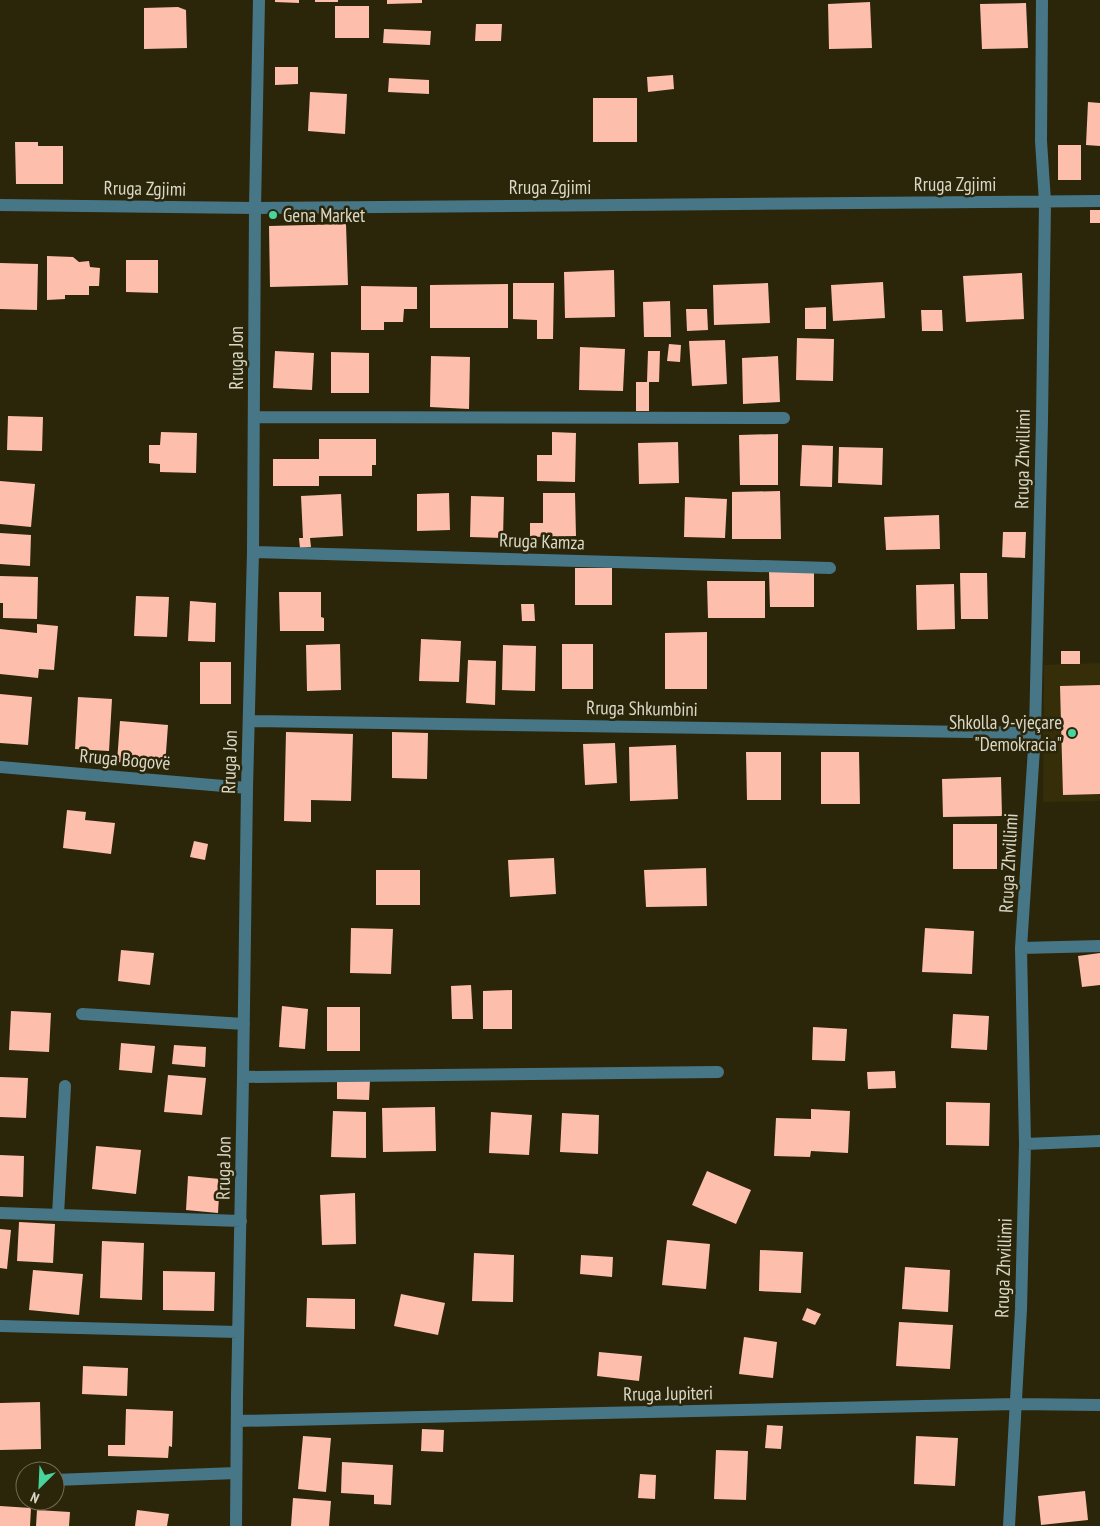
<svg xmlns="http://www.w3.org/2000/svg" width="1100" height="1526" font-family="'PT Sans Narrow',sans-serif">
<rect width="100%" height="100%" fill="#2b260a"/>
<path fill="#352e09" d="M1100 663V801L1043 802 1044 665Z"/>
<path fill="#fdbeab" d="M275 0H299V3L275 2Z
M315 0H338V2H315Z
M387 0H422V3L387 4Z
M870 2 872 48 829 49 828 4Z
M1026 3 1028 48 982 49 980 4Z
M335 6H369V38H335Z
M178 7 186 10 187 48 144 49V8Z
M476 24H502L501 41H475Z
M384 29 431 31 430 45 383 43Z
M275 67H298V84L275 85Z
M673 75 674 89 648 92 647 77Z
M389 78 429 80V94L388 92Z
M310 92 347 94 345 134 308 131Z
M593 98H637V142H593Z
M1088 102 1100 103V146L1086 145Z
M15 142H38V146H63V184H16Z
M1058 145H1081V180H1058Z
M1090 210H1100V223H1090Z
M346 224 348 285 270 287 269 226Z
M47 256 73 257 79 262 89 261 90 267 100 268 99 286H89V295H65V299L47 300Z
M126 260H158V293L126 292Z
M0 263 38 264 37 310 0 309Z
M614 270 615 317 565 318 564 272Z
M1022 273 1024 319 966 322 963 276Z
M883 282 885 318 833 321 831 285Z
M513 283H554L553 339H537V320L513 319Z
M768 283 770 323 714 325 713 285Z
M508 284V328H430V285Z
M361 286 417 287V309H404L403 322H384V330H361Z
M670 301 671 337H644L643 302Z
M826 307V329H805V308Z
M686 309H707L708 330 687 331Z
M921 310H942L943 331H922Z
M797 338 834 339 833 381 796 380Z
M725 340 727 384 692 386 689 341Z
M669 344 681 345 680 362 667 361Z
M580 347 625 349 623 391 579 390Z
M275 351 314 353 312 390 273 388Z
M648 351H660L659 382H649V411H636V382H647Z
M331 352 369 353V393H331Z
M431 356 470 357 469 409 430 407Z
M778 356 780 402 743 404 742 358Z
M8 416 43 417 42 451 7 450Z
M161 432 197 433 196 473 160 472V464L149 463V445H160Z
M552 432 576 433 575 482 537 481V455H552Z
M778 434V485H740L739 435Z
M319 439H376V465H372V476H319V486H273V459H319Z
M678 442 679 483 639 484 638 443Z
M802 445 833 446 832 487 800 486Z
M839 447 883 448 882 485 838 483Z
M0 481 35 484 31 527 0 524Z
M780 491 781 539H732V492Z
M449 493 450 530 417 531V494Z
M543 493H575L576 536 530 537V523H543Z
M341 494 343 536 310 538 311 547 300 548 299 538H303L301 496Z
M471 496 504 497 503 538 470 537Z
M685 497 727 499 725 538 684 537Z
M939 515 940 549 886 550 884 517Z
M1003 532H1026L1025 558 1002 557Z
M0 533 31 535 30 566 0 564Z
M575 568H612V605H575Z
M769 572H814V607H770Z
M960 573H987L988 619H961Z
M0 576 38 577 37 619 3 618V603H0Z
M707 581H765V618H708Z
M954 584 955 629 917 630 916 585Z
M279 592H321V617L324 618V631H280Z
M136 596 169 597 167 637 134 636Z
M190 601 216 603 215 642 188 641Z
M521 604H534L535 621H522Z
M37 624 58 626 54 670 39 669 38 678 0 674V629L37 633Z
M707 632V689H665V633Z
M421 639 461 641 459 682 419 681Z
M340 644 341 690 307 691 306 645Z
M562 644H593V689H562Z
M503 645 536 646 535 691 502 690Z
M1061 651H1080V664H1061Z
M468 660 496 661 495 705 466 703Z
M200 662H231V704H200Z
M1100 685V794L1063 795 1060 686Z
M0 694 32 697 28 745 0 743Z
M78 697 112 699 109 751 75 749Z
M120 721 168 725 165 766 117 762Z
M286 732 353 734 351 801 311 800V822L284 821Z
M392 732 428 733 427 779 392 778Z
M615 743 617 783 585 785 583 744Z
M676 745 678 799 630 801 629 747Z
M746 752H781V800H747Z
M821 752H859L860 804H821Z
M1001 777 1002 816 943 817 942 779Z
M67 810 86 812 85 820 115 823 111 854 63 848Z
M953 824H997V869H953Z
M194 841 208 844 205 860 190 857Z
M554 858 556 894 510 897 508 860Z
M706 868 707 906 646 907 644 870Z
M376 870H420V905H376Z
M351 928 393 929 391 974 350 973Z
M925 928 974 931 972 974 922 972Z
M121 950 154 953 150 985 118 981Z
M1100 953V985L1082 987 1078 956Z
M471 985 473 1019H452L451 986Z
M512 990V1029H483V991Z
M282 1006 308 1009 305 1049 279 1047Z
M327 1007H360V1051H327Z
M11 1011 51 1013 49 1052 9 1050Z
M953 1014 989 1016 987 1050 951 1048Z
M813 1027 847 1029 845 1061 812 1060Z
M121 1043 155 1046 152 1073 119 1070Z
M174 1045 206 1047 205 1067 172 1064Z
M895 1071 896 1088 868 1089 867 1072Z
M168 1075 206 1078 202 1115 164 1112Z
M0 1077 28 1078 26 1118 0 1117Z
M337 1079 370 1080 369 1100 337 1099Z
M946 1102 990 1103 989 1146 946 1145Z
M435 1107 436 1151 383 1152 382 1108Z
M811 1109 850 1111 848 1153 811 1151 810 1157 774 1156 776 1118 811 1119Z
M333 1111 366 1112V1158L331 1157Z
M491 1112 532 1115 529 1155 489 1153Z
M562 1113 599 1115 598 1154 560 1152Z
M96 1146 141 1150 136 1194 92 1189Z
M0 1155 24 1156 23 1197 0 1196Z
M707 1171 751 1190 736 1224 692 1205Z
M188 1176 220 1179 218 1213 186 1210Z
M355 1193 356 1244 322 1245 320 1195Z
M19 1222 55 1224 53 1263 17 1261Z
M0 1229 11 1230 7 1269 0 1268Z
M667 1240 710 1244 706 1289 662 1285Z
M102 1241 144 1243 142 1300 100 1298Z
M760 1250 803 1252 801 1293 759 1291Z
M474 1253 514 1255 513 1302 472 1301Z
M581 1255 613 1257 612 1277 580 1274Z
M905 1267 950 1270 948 1312 902 1309Z
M33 1270 83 1274 79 1315 29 1310Z
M163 1271 215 1272 214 1311 163 1310Z
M401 1294 445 1303 438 1335 394 1326Z
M307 1298 355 1299V1329L306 1327Z
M807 1308 821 1314 815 1325 802 1320Z
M899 1322 953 1325 950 1369 896 1366Z
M744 1337 777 1342 773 1378 739 1374Z
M599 1352 642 1356 639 1381 597 1376Z
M83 1366 128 1368 127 1396 82 1394Z
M40 1402 41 1449 0 1450V1403Z
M126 1409 173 1411 172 1447 169 1446 168 1458 108 1456V1445H125Z
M767 1425 783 1426 781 1449 765 1448Z
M422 1429 444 1430 443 1452 421 1451Z
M303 1436 331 1438 326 1492 298 1489Z
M916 1436 958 1438 955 1486 914 1484Z
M716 1450 748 1451 746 1500 714 1499Z
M342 1462 393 1465 391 1505 374 1504V1495L341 1493Z
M640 1474 656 1475 655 1499 638 1498Z
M1085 1491 1088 1520 1041 1525 1038 1496Z
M293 1498 331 1501 329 1526H291Z
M0 1506 31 1508 30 1526H0Z
M37 1510 70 1512 69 1526H36Z
M137 1510 169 1514 167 1526H135Z"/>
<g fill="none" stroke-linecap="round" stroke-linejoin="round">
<path stroke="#477787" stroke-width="12" d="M0 205 255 208 1100 201
M254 417 784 418
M253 552 830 568
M249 721 1035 733
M0 767 247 788
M1021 948 1100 946
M82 1014 244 1024
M243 1077 718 1072
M1025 1144 1100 1141
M0 1213 241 1221
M58 1215 65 1086
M0 1326 238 1332
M237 1421 1016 1404 1100 1405
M55 1480 236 1473
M236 1526 237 1396 243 1077 247 788 253 552 255 208 259 0
M1009 1526 1021 1309 1025 1144 1021 948 1035 733 1042 420 1045 202 1041 141 1042 0"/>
</g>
<g fill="#48d49d" stroke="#2b260a" stroke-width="2">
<circle cx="273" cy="215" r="5"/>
<circle cx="1072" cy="733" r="5"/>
</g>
<g text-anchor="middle" stroke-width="5" stroke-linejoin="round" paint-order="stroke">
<g font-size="19" fill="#dbd8c8" stroke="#2b260a">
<text x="955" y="191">Rruga Zgjimi</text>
<text x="550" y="194">Rruga Zgjimi</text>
<text transform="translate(145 188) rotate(1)" y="7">Rruga Zgjimi</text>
<text transform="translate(236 358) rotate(-90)" y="7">Rruga Jon</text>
<text transform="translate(1022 459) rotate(-89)" y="7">Rruga Zhvillimi</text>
<text transform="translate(542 541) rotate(2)" y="7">Rruga Kamza</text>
<text transform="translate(642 708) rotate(1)" y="7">Rruga Shkumbini</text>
<text transform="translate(125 759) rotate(5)" y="7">Rruga Bogovë</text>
<text transform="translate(229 762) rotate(-88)" y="7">Rruga Jon</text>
<text transform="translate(1008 863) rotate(-87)" y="7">Rruga Zhvillimi</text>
<text transform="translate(223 1168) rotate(-89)" y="7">Rruga Jon</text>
<text transform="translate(1003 1268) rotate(-88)" y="7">Rruga Zhvillimi</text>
<text transform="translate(668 1393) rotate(-1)" y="7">Rruga Jupiteri</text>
</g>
<g font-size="19" fill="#dbd8c8" stroke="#2b260a" text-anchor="start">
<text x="283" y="222">Gena Market</text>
<text x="1062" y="729" text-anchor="end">Shkolla 9-vjeçare<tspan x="1062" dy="22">"Demokracia"</tspan></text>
</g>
</g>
<g transform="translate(40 1486) rotate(204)"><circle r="24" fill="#2b260a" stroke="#716d56"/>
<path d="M0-4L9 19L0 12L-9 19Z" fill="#48d49d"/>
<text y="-8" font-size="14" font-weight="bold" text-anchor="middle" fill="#dbd8c8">N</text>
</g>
</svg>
